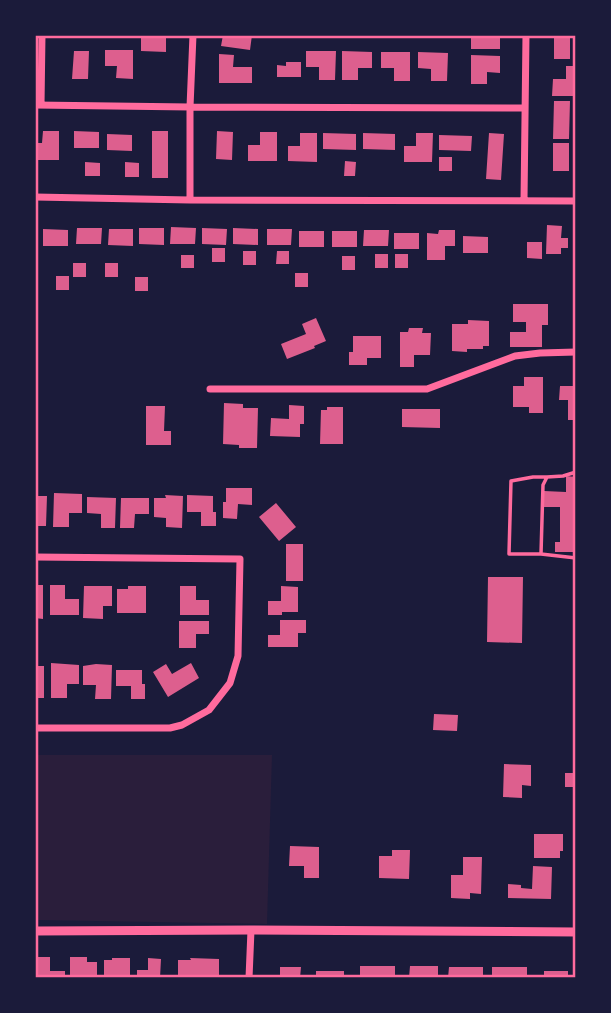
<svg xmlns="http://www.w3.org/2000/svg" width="611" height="1013" font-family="Barlow,sans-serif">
<rect width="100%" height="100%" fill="#1b1b3a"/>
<path fill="#2a1e3b" d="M35 755H272L267 924 35 920Z"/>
<path fill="#dd5f8e" d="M141 35 166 36V52L141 51Z
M223 35H252L250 50 221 46Z
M471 35H500V49H471Z
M554 35H570V59H554Z
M105 50H133V79L116 78 117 66H105Z
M74 51H89L88 79H72Z
M306 51H336L335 80H319V67H306Z
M342 51 372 52V68H358V80H342Z
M381 52H410V81H394V68H381Z
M418 52 448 53 447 81H431V69L418 68Z
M219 54 234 55 233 67H252V83H219Z
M471 55 500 56V73L487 72V84H471Z
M286 62H301V77H277V65L286 66Z
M566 66H576V96H552L553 79H566Z
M554 101H570L569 139H553Z
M43 131H59V160H35V143H42Z
M74 131 99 132V148H74Z
M152 131H168V178H152Z
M217 131 233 132 232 160 216 159Z
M260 132H277V161H248V145H260Z
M300 133H317V162L288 161V146H300Z
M323 133 356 134V150L323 149Z
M363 133 395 134V150L363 149Z
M416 133H433L432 162H404V146H416Z
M489 133 504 134 501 180 486 179Z
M107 134 132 135V151L107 150Z
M439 135 472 136 471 151 439 150Z
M553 143H569V171H553Z
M439 157H452V171H439Z
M345 161 356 162 355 176H344Z
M85 162 100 163V176H85Z
M125 162 139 163V177H125Z
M547 225 562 226 561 238H568V248H561V254H546Z
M171 227 196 228 195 244H170Z
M77 228H102L101 244H76Z
M139 228H164V245L139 244Z
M202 228 227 229 226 245 202 244Z
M233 228 258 229V245L233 244Z
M43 229 68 230V246H43Z
M109 229H133V246L108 245Z
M267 229H292L291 245H267Z
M364 230H389L388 246H363Z
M439 230H455V246H445V260H427V233L438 234Z
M299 231H324V247H299Z
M332 231H357V247H332Z
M394 233H419V249H394Z
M463 236 488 237V253H463Z
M527 242H542V259L527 258Z
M212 248H225V262H212Z
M243 251H256V265H243Z
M277 251H289V264H276Z
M375 254H388V268H375Z
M395 254H408V268H395Z
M181 255H194V268H181Z
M342 256H355V270H342Z
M73 263H86V277H73Z
M105 263H118V277H105Z
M295 273H308V287H295Z
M56 276H69V290H56Z
M135 277H148V291H135Z
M513 304H548V325H542V347H510V332H526V322H513Z
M316 318 326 341 314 346 315 348 287 359 281 344 306 334 302 324Z
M468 320 489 321V346H483V349H467V352L452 351V324H468Z
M409 328H423L422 333H431L430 355H414V367H400V332H408Z
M353 336H381V358H367V365H349V352H353Z
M524 377H543V413H529V407H513V386H524Z
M560 386H576V420H568V400H559Z
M224 403 243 404V408H258L257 448H239V445L223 444Z
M289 405 304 406V424H300V437L270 436 271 418 289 419Z
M146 406H165L164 431H171V445H146Z
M327 407H343V444H320L321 410H327Z
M402 409H440V428L402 427Z
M566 476 576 477V552H555V542H560V507H544V491L566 492Z
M226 488H252V505L238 504 237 519 223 518V502H226Z
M54 493 82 494V513H69V527H53Z
M165 495 183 496 182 528 166 527V518L154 517V498H166Z
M187 495 213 496V512H216V526H201V512H187Z
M35 496H47L46 526H35Z
M87 497 116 498 115 528H101V514L87 513Z
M121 498H149V514H135L134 528H120Z
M276 503 296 527 279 541 259 517Z
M286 544H303V581H286Z
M488 577H523L522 643 487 642Z
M35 585H43V619L35 618Z
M50 585H65V599H79V615H50Z
M84 586H112V606H103V619L83 618Z
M128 586H146V613H117V589H128Z
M180 586H196V600H209V615H180Z
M281 586 298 587V612H282V615H268V601H281Z
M280 620H306V633H298V647H268V635H280Z
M179 621H209V634H196V648H179Z
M51 663 79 665V684H67V698H51Z
M191 663 199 678 168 697 153 672 166 664 172 674Z
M96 664 112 665 111 699H95L96 685H83V666Z
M35 666H44V698H35Z
M116 670H142V684H145V699H131V686H116Z
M434 714 458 715 457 731 433 730Z
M504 764 531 765V786L522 785V798L503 797Z
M565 773H576V787H565Z
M534 834H563V851H560V858H534Z
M290 846 319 847V878H304V866H289Z
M392 850H410L409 879 379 878V856H392Z
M463 857H482L481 894 470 893V899L451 898V875H463Z
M533 866 552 867 551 899 508 898V884L521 885V888L532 889Z
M35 957H50V971H65V978H35Z
M70 957H87V962H97V978H70Z
M112 958H130V978H104V960H112Z
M148 958 161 959 160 978H137V970H148Z
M190 958 219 959V976L178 975V960H191Z
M360 966H395V978H360Z
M410 966H438V978H409Z
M280 967H301L300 978H280Z
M449 967H483V978H448Z
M492 967H527V978H492Z
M316 971H344V978H316Z
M544 971H568V978H544Z"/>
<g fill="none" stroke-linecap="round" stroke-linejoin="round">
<path stroke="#ff6b9d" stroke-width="3.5" d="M576 472 563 476 547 477 543 485 541 554 576 558
M541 554H509L511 481 533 477H547"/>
<path stroke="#ff6b9d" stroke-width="7" d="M35 105 190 107 525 108
M41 105 42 35
M35 197 190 200 576 201
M190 200V107L193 35
M524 200 526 35
M210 389H427L515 356 540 353 576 352
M35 557 240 559 238 656 230 683 209 710 182 725 170 728H35
M249 978 251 930"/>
<path stroke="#ff6b9d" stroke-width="9" d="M35 931 251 930 576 932"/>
</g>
<rect width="611" height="1013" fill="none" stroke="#1b1b3a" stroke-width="74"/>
<rect x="37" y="37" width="537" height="939" fill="none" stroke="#ff6b9d" stroke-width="2.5"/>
</svg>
